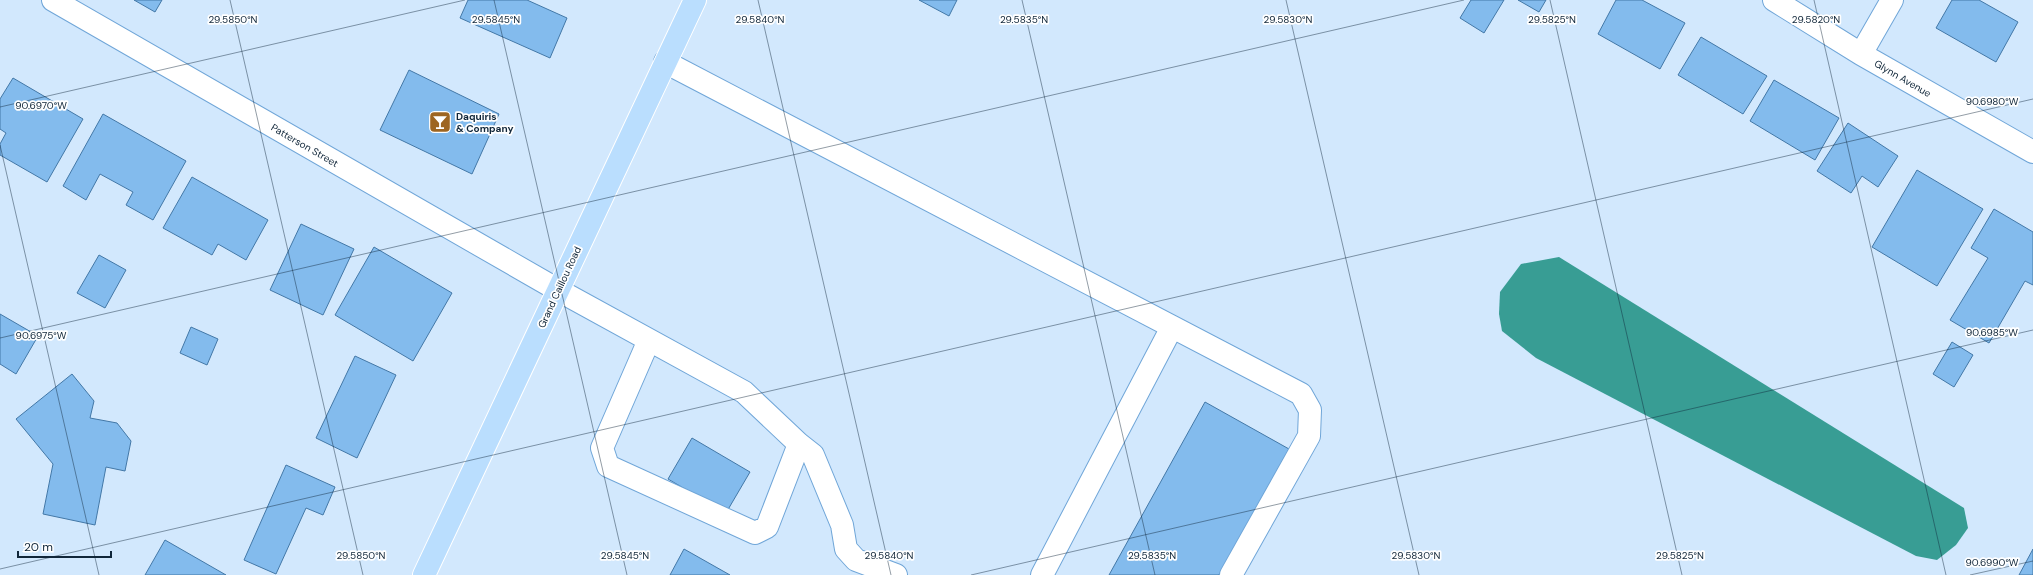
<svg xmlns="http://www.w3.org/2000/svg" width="2033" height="575" font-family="'DM Sans',sans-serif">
<rect width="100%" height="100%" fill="#d2e8fd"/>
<path fill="#389d94" d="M1559 257 1964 508 1968 528 1956 545 1937 560 1916 556 1536 358 1502 331 1499 314 1500 292 1521 264Z"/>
<path fill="#83bbed" stroke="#4378a7" d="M134 0H162L155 12Z
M468 0H527L567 18 550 58 460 18Z
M919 0H957L949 16Z
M1471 0H1504L1484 33 1460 18Z
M1518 0H1546L1539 12Z
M1616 0H1642L1685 23 1660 69 1598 34Z
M1952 0H1979L2018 22 1996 62 1936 28Z
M1701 37 1767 76 1743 114 1678 75Z
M409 70 499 114 472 174 380 130Z
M13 78 83 119 47 182 0 155V144L6 133 0 129V99Z
M1774 80 1839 118 1815 160 1750 121Z
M103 114 186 161 153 220 126 205 133 192 100 174 86 200 63 186Z
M1848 123 1898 156 1878 187 1862 176 1851 193 1817 171Z
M1917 170 1983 209 1937 286 1872 247Z
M192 177 268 220 246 260 218 244 212 255 163 228Z
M1994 209 2033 232V285L2025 281 1989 343 1950 320 1988 258 1971 248Z
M301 224 354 249 323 315 270 290Z
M374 247 452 293 413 361 335 315Z
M99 255 126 270 105 308 77 293Z
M0 314 38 336 16 374 0 364Z
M191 327 218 339 207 365 180 353Z
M1952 342 1973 355 1954 387 1933 374Z
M355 356 396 375 357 458 316 438Z
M72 374 94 401 90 418 117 423 131 441 125 471 106 467 95 525 43 514 53 464 16 419Z
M1205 402 1289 449 1219 575H1109Z
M692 438 750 472 726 513 668 479Z
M286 465 335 487 323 515 306 508 276 574 244 560Z
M165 540 226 575H145Z
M684 549 730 575H670Z
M2033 549V575H2019Z"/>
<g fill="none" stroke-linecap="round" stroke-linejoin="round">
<g stroke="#70a6d8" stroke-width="24">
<path id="minor" d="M53 0 558 290 744 392 799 444 813 455 842 525 846 549 856 560 896 575
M1774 0 1861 54 2033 152
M1861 54 1892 0
M665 62 1301 394 1310 410 1309 436 1231 575
M649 340 602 448 608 466 755 533 767 527 799 444
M1042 575 1172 327"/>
</g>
<g stroke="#fff" stroke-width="24">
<path id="major" d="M424 575 695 0"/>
</g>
<use href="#minor" stroke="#fff" stroke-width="22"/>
<use href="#major" stroke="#badefe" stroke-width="22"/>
</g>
<path fill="none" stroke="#102639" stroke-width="1" stroke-opacity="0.45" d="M230 0 363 575M494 0 627 575M758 0 891 575M1022 0 1155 575M1286 0 1419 575M1550 0 1682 575M1814 0 1946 575M0 107 465 0M0 145 99 575M0 338 1464 0M0 569 2033 99M971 575 2033 330M1970 575 2033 561"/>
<defs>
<g id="bar-square" transform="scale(1.15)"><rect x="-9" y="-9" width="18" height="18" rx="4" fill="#9d6521" stroke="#fff"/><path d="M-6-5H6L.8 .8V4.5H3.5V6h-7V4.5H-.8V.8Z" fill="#fff"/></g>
</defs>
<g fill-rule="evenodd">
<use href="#bar-square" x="440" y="122"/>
</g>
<g text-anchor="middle" stroke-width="3.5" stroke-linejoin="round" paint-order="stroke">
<g font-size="10" fill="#102639" stroke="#fff">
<text transform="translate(1903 78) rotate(30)" y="4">Glynn Avenue</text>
<text transform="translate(305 145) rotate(30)" y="4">Patterson Street</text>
<text transform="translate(559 287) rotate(-65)" y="4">Grand Caillou Road</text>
</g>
<g font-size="10" font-weight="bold" fill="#102639" stroke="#fff" text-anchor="start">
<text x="456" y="120">Daquiris<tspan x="456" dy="12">&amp; Company</tspan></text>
</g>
</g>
<g font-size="10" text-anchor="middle" fill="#102639" stroke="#fff" stroke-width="3.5" stroke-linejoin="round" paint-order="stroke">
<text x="233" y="23">29.5850°N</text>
<text x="496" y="23">29.5845°N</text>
<text x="760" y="23">29.5840°N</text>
<text x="1024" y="23">29.5835°N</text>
<text x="1288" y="23">29.5830°N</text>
<text x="1552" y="23">29.5825°N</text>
<text x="1816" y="23">29.5820°N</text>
<text x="1992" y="105">90.6980°W</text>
<text x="41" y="109">90.6970°W</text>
<text x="1992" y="336">90.6985°W</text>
<text x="41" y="339">90.6975°W</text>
<text x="361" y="559">29.5850°N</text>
<text x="625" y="559">29.5845°N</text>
<text x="889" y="559">29.5840°N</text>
<text x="1152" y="559">29.5835°N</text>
<text x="1416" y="559">29.5830°N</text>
<text x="1680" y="559">29.5825°N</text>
<text x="1992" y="566">90.6990°W</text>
</g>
<path d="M18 551v6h93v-6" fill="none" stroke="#102639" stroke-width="2"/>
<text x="24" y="551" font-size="12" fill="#102639" stroke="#ffffff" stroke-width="3" paint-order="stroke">20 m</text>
</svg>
